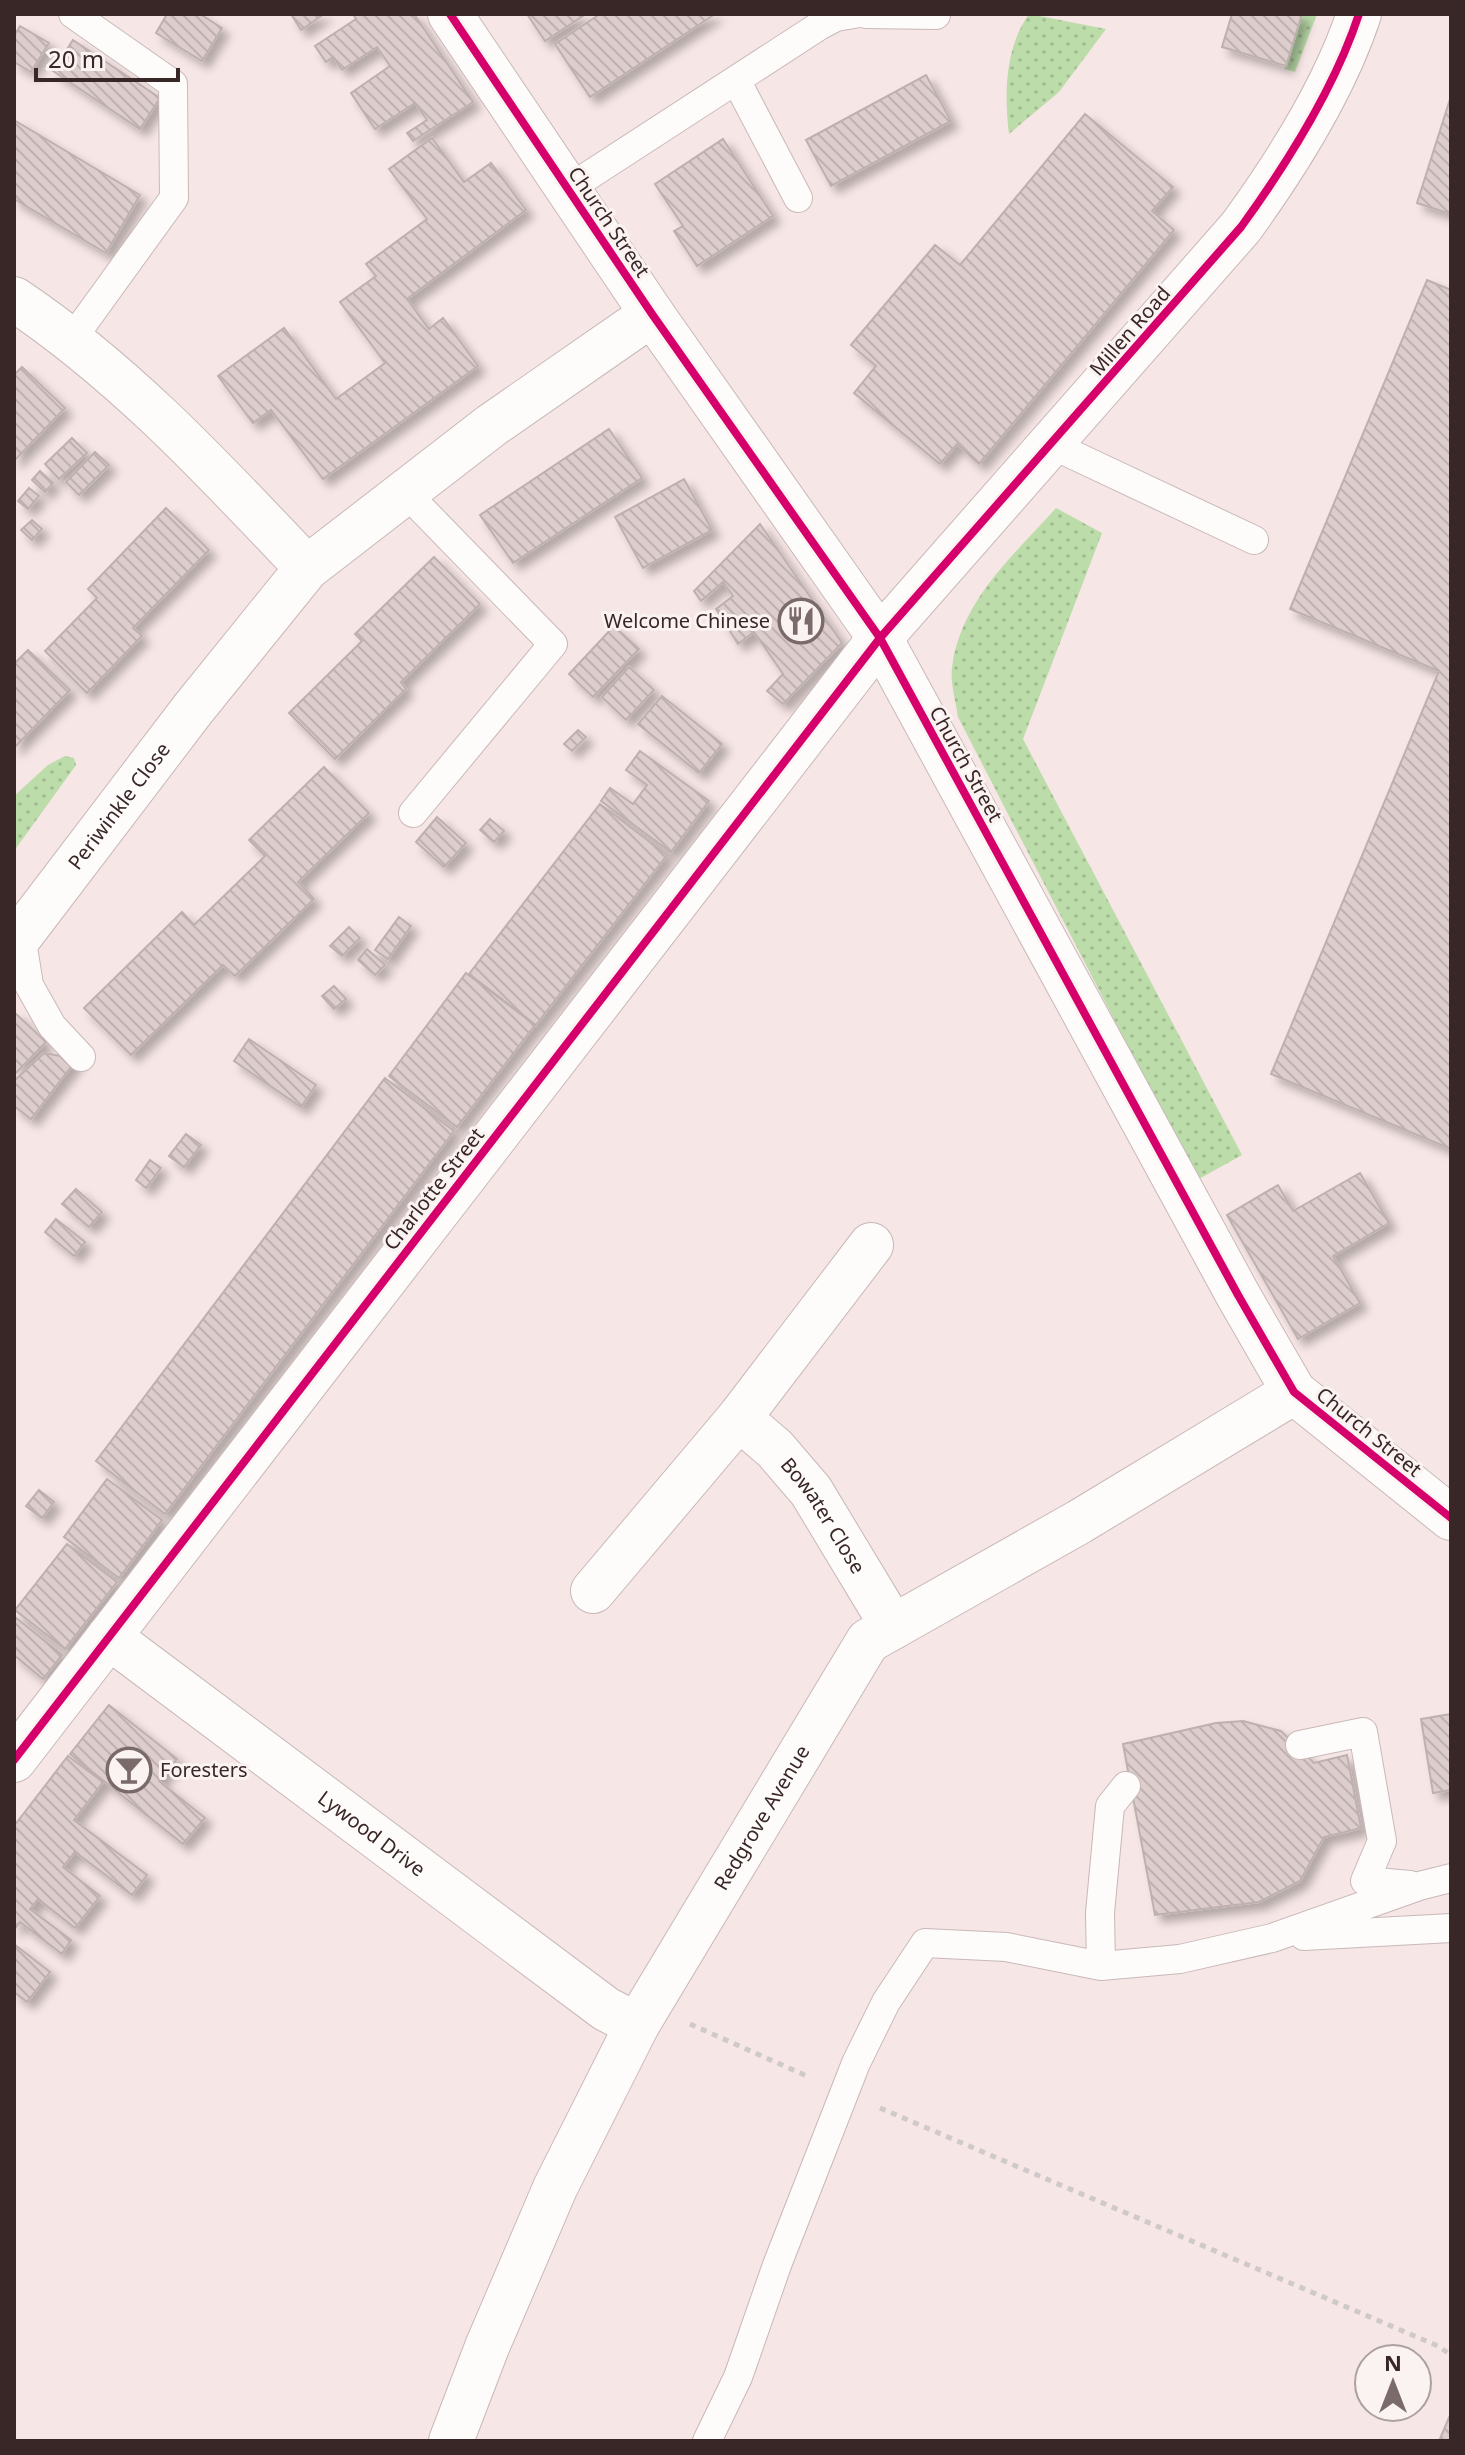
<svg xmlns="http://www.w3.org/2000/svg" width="1465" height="2455" font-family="'Noto Sans',sans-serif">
<defs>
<pattern id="grass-dots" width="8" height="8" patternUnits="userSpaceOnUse" patternTransform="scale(2)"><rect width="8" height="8" fill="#bcdcaa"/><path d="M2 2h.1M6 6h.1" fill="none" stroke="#a2bd92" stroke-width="1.8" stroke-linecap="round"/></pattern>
<pattern id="building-back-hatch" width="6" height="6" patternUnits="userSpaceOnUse" patternTransform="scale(2)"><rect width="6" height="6" fill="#ddcecd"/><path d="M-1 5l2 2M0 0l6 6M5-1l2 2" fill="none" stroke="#beb1b0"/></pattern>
<filter id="shadow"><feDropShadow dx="7" dy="7" stdDeviation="4" flood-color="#0004"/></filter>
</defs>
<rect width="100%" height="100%" fill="#f6e6e5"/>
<path fill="url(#grass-dots)" d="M1029 14 1106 29 1059 92 1009 134C1004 94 1005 48 1029 14Z
M1302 14H1317L1295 72 1285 69Z
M1056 508 1102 533 1023 739 1242 1155 1197 1180 958 717C956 702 950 683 952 668 960 601 1014 555 1056 508Z
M65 756 74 758 76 765 14 851V796L48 765Z"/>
<path fill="url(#building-back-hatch)" stroke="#bfb0b0" stroke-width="2" filter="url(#shadow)" d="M167 14H200L222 28 202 61 156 33Z
M291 14H324L301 30Z
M353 14H414L473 102 413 141 407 133 427 120 415 103 375 129 351 93 390 66 377 47 342 70 333 57 326 62 315 46 356 19Z
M527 14H586L545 41Z
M600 14H715L590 97 555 44Z
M1232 14H1302L1286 66 1222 47Z
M20 26 49 43 31 72 14 62V36Z
M73 40 160 98 140 129 53 71Z
M926 75 951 121 831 186 806 140Z
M1451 96V214L1417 203Z
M1085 114 1173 187 1152 211 1174 230 979 464 957 444 940 464 854 393 876 366 851 345 935 245 960 265Z
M14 120 140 195 106 253 14 199Z
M432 138 464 182 491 163 526 210 407 299 429 329 443 318 478 366 323 479 271 410 253 423 218 376 284 328 336 399 385 363 340 302 376 276 366 264 427 219 389 169Z
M723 139 773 216 697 266 674 231 683 226 655 184Z
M1427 280 1451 290V1149L1271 1074 1439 671 1290 609Z
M22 367 65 408 14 461V375Z
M609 429 642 478 513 563 480 515Z
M72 438 87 453 59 479 45 464Z
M95 452 109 465 79 495 66 482Z
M40 471 53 483 45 492 32 480Z
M684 479 712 530 643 568 615 517Z
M29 488 39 496 28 509 18 501Z
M166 508 209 550 133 628 142 636 87 693 45 651 97 598 88 589Z
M32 520 42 529 32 540 21 530Z
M760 524 842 643 783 704 767 691 783 674 754 632 738 644 716 609 733 596 723 582 701 601 694 591Z
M434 557 480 604 401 682 406 689 335 759 289 713 362 641 355 634Z
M614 626 639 649 593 697 569 674Z
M28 650 70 690 14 748V664Z
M629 667 654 690 626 720 602 697Z
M662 696 722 744 699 773 638 724Z
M578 730 586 737 572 751 564 744Z
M640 751 709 801 671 852 601 801 610 788 633 804 647 785 626 770Z
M324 767 369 813 298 882 314 899 235 976 223 965 131 1055 84 1008 182 912 194 925 265 856 249 840Z
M600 804 667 855 536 1025 469 974Z
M437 817 466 843 444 867 416 842Z
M490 819 504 831 494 842 480 830Z
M399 917 411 926 388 959 375 950Z
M349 927 360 938 342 956 330 946Z
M367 949 385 965 375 975 358 960Z
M466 973 535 1025 457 1127 389 1076Z
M334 986 346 999 334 1009 322 996Z
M14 1012 46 1042 14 1075Z
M249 1039 316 1085 301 1107 234 1061Z
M44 1053 77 1059 31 1119 14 1106V1081Z
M385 1078 454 1131 165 1514 96 1461Z
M186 1134 201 1145 184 1167 169 1156Z
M150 1160 161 1168 146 1188 136 1180Z
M1360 1173 1389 1223 1333 1256 1360 1303 1298 1339 1227 1215 1278 1185 1293 1211Z
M76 1189 102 1212 89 1227 62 1204Z
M56 1219 85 1242 74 1256 45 1232Z
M107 1479 162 1520 119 1578 64 1537Z
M39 1490 54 1502 42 1518 26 1506Z
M67 1544 117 1582 65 1649 15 1610Z
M15 1617 62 1655 43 1679 14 1655Z
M109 1705 177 1759 159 1781 205 1818 183 1844 70 1754Z
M1451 1714V1790L1433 1793 1421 1719Z
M1243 1721 1281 1731 1314 1763 1347 1755 1361 1828 1324 1837 1300 1881 1259 1902 1155 1915 1123 1744 1216 1723Z
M68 1756 103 1782 74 1820 147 1875 132 1895 75 1852 63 1867 100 1896 75 1928 38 1899 30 1909 71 1940 62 1954 20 1922 14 1930V1826Z
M14 1944 50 1972 27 2002 14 1992Z
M1451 2413V2441H1439Z"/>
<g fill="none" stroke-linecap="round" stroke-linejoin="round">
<g stroke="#c8b9b8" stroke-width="30">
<path id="lane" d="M866 14 936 15
M736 80 798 198
M568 189 819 26 836 17 854 14
M72 339 174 198 173 84 73 14
M1050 444 1254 540
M406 493 553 644 413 813
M21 935 29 985 52 1026 81 1057
M1300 1745 1363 1732 1382 1841 1365 1881 1410 1885
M1304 1936 1451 1928
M1101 1966 1100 1913 1110 1806 1126 1786
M707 2441 738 2377 777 2265 856 2063 886 2002 925 1943 1006 1947 1101 1966 1180 1959 1272 1938 1419 1886 1451 1878"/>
</g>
<g stroke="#c8b9b8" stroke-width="46">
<g id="street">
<path d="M450 14 652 314 880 638 1238 1295 1294 1392 1451 1518"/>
<path d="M14 299C125 373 216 472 307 568"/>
<path id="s1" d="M21 935 193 709 307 568 492 425 652 314"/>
<path id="s2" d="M739 1418 775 1449 811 1491 893 1627"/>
<path d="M593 1591 739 1418 871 1245"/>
<path id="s3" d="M109 1637 606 2009 637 2025"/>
<path d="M14 1760 880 638 1241 227C1286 165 1335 87 1359 14"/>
<path id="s4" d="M451 2441 487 2347 555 2188 637 2025 868 1641 1079 1522 1294 1392"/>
</g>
</g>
<path stroke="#d0c9c9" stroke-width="5" stroke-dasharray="6 6" stroke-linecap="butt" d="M690 2024 809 2077
M880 2108 1438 2346 1451 2355"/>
<use href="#lane" stroke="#fefbfb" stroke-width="28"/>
<use href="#street" stroke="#fefbfb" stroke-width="44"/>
<g stroke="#fbf2f2" stroke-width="13">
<path id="cycleway" d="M450 14 652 314 880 638 1238 1295 1294 1392 1451 1518
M14 1760 880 638 1241 227C1286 165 1335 87 1359 14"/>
</g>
<use href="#cycleway" stroke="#d6006c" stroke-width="8"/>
</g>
<defs>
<g id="restaurant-ring" transform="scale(2.3)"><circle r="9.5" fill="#fbf2f2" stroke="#7a6a69" stroke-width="1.5"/><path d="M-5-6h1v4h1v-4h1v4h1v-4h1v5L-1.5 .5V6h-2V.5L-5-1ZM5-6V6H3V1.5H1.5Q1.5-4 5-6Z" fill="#7a6a69"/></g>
<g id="bar-ring" transform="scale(2.3)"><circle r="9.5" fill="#fbf2f2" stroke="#7a6a69" stroke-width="1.5"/><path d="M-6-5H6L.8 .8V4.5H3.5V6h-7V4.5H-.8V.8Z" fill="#7a6a69"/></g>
</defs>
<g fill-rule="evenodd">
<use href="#restaurant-ring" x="801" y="621"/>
<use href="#bar-ring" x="129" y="1770"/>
</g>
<g text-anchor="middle" stroke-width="6" stroke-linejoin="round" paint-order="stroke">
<g font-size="20" fill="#382726" stroke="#fbf2f2">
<text transform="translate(609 222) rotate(56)" y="7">Church Street</text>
<text transform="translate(1130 331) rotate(-49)" y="7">Millen Road</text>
<text transform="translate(966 764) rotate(61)" y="7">Church Street</text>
<text dy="7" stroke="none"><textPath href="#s1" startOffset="162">Periwinkle Close</textPath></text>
<text transform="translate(434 1189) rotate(-52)" y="7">Charlotte Street</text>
<text transform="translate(1369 1432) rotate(39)" y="7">Church Street</text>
<text dy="7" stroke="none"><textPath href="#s2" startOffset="130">Bowater Close</textPath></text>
<text dy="7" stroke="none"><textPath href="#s4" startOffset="698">Redgrove Avenue</textPath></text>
<text dy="7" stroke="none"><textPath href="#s3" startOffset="328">Lywood Drive</textPath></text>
</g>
<g font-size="20" fill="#382726" stroke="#fbf2f2" text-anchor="end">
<text x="770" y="628">Welcome Chinese</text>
<text x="160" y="1777" text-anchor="start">Foresters</text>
</g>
</g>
<rect width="1465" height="2455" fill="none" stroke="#382726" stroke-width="32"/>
<g transform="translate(1393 2383)"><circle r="38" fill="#fbf2f2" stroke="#ada1a0" stroke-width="2"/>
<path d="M0-6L14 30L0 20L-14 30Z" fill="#7a6a69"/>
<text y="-12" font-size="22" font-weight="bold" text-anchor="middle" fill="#382726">N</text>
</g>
<path d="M36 68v12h142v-12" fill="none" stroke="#382726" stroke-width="4"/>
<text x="48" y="68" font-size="24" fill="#382726" stroke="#fbf2f2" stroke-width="6" paint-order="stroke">20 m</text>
</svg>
